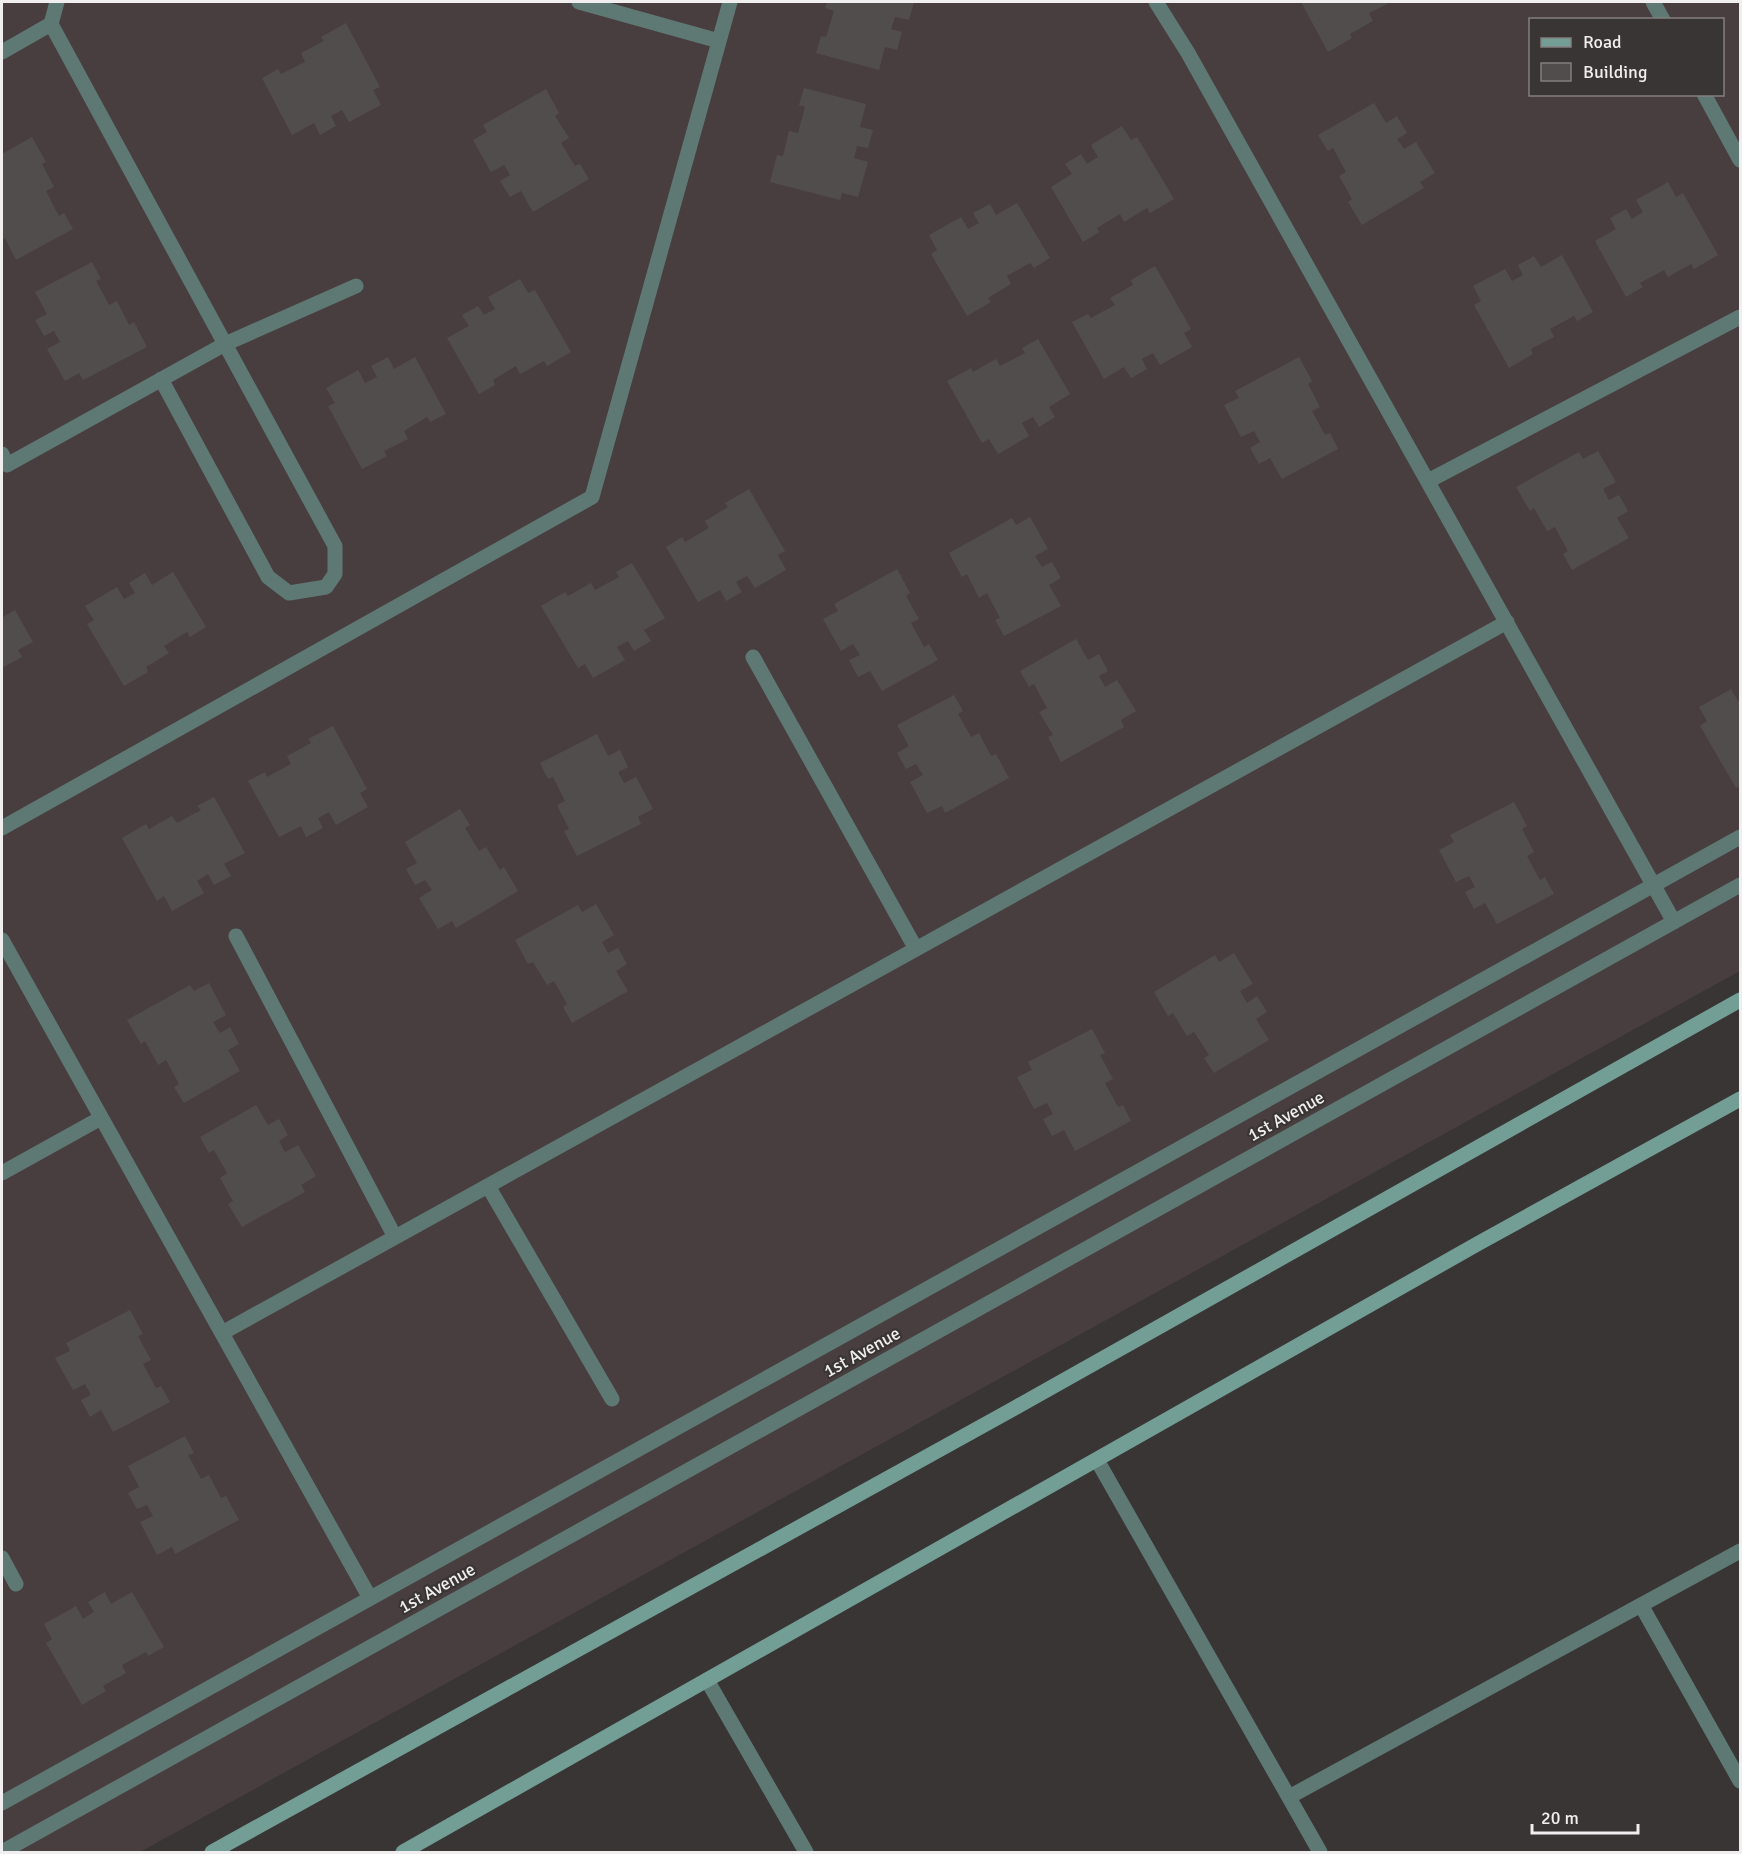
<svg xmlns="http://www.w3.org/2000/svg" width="1742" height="1854" font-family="Signika,sans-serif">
<rect width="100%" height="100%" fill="#393535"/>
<path fill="#493e3f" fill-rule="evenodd" d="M2 2H1740V971L140 1852H2ZM1530 20H1722V94H1530Z"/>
<path fill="#524d4d" d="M827 2H914L909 20 895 17 891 29 902 32 897 50 885 47 879 70 816 53 821 36 826 37 834 11 825 8Z
M1301 2H1391L1369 13 1373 21 1350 34 1352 38 1328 52Z
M346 23 380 87 373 90 381 105 349 122 342 110 331 116 336 126 320 135 314 123 292 135 262 78 278 69 281 74 305 62 301 53 324 41 321 37Z
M804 88 866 104 860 127 873 130 868 148 857 146 854 158 868 162 858 197 842 193 840 200 770 182 777 155 783 156 789 131 798 133 805 107 799 105Z
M546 89 559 113 555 116 569 138 561 143 575 166 580 164 589 179 533 212 521 191 510 197 500 181 510 175 504 165 491 172 473 140 487 132 483 125Z
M1374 103 1386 123 1397 116 1407 133 1397 139 1404 149 1416 142 1435 173 1420 182 1424 188 1362 225 1348 202 1352 199 1339 176 1346 172 1333 148 1328 151 1318 135Z
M1122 126 1131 140 1137 137 1174 199 1150 213 1147 208 1124 222 1120 214 1097 228 1099 232 1083 242 1051 187 1072 174 1065 164 1081 154 1087 164 1098 157 1091 145Z
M32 137 46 162 42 164 54 187 46 191 59 216 64 213 73 229 16 260 5 238 2 240V154Z
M1668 182 1676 197 1683 193 1718 255 1694 269 1691 264 1668 277 1664 270 1640 283 1643 287 1626 297 1595 241 1616 229 1610 218 1626 209 1632 219 1643 212 1636 200Z
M1017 203 1050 258 1034 268 1030 263 1007 276 1011 284 988 298 991 302 967 316 931 254 937 250 929 235 961 217 968 229 979 223 973 213 990 204 996 215Z
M1562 255 1593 312 1577 321 1574 316 1550 329 1554 337 1531 349 1533 354 1509 368 1474 305 1481 301 1473 286 1505 269 1512 281 1523 275 1518 265 1534 256 1541 267Z
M92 262 101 279 96 281 109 305 117 301 129 325 134 322 147 347 83 380 79 373 65 381 47 349 60 342 54 331 44 336 35 320 47 314 35 292Z
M1155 266 1191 329 1184 333 1192 347 1160 365 1153 353 1142 359 1147 369 1131 378 1124 367 1104 379 1072 322 1088 314 1091 318 1115 305 1110 298 1133 285 1131 280Z
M520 279 528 293 535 290 571 352 547 366 544 361 520 374 516 366 493 380 495 385 479 394 447 338 469 326 462 315 478 306 484 315 495 309 488 297Z
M1038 339 1070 394 1049 407 1055 417 1039 427 1033 417 1022 423 1029 436 998 454 989 439 982 443 947 381 971 368 973 372 996 359 1000 366 1025 353 1022 348Z
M388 357 394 369 415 357 446 414 430 422 427 417 404 431 408 439 384 451 387 456 362 469 328 406 335 403 326 388 358 370 365 383 377 377 371 366Z
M1299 357 1312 381 1308 384 1320 407 1312 411 1325 435 1330 433 1338 449 1282 479 1270 458 1259 464 1250 448 1260 442 1254 431 1241 437 1224 405 1239 398 1235 391Z
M1598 451 1616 482 1603 489 1609 500 1619 495 1628 511 1617 518 1629 538 1572 570 1563 554 1568 551 1555 527 1547 531 1534 508 1530 511 1516 487 1579 452 1583 459Z
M749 489 785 551 778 555 786 570 755 588 747 576 736 582 742 592 726 601 720 590 698 602 666 547 682 537 685 542 709 528 705 521 728 507 725 503Z
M1030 517 1048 549 1035 556 1042 567 1052 562 1061 578 1049 585 1061 606 1004 636 995 620 1000 618 987 593 979 598 967 574 962 577 949 553 1012 518 1016 525Z
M632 563 665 618 644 630 651 641 634 651 628 641 617 647 625 660 593 678 585 664 578 668 541 606 565 592 568 596 591 583 595 590 619 577 616 572Z
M897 569 910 593 906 596 919 619 911 623 924 647 929 644 938 660 882 691 870 671 858 677 849 660 860 655 853 644 841 651 823 619 838 611 834 604Z
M173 572 206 627 190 637 187 632 164 646 169 653 146 667 148 672 124 686 87 624 94 620 85 606 117 587 124 599 135 593 129 583 145 573 152 585Z
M15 610 33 642 18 650 22 657 2 668V614L3 617Z
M1076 639 1088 660 1099 654 1108 671 1099 676 1105 687 1117 680 1136 711 1121 720 1124 727 1061 762 1048 737 1053 735 1039 712 1047 708 1034 684 1029 687 1020 671Z
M1731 689 1738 701 1740 700V786L1736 788 1700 726 1707 721 1699 707Z
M954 695 963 711 958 714 971 737 979 733 991 756 996 754 1009 778 945 813 942 806 927 813 910 782 923 775 916 764 906 769 897 753 909 746 897 725Z
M333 726 367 789 360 793 368 807 336 825 329 812 318 818 323 828 306 837 301 826 279 837 248 781 265 772 267 777 291 764 287 756 311 743 308 739Z
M597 734 608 756 620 750 628 767 618 772 624 783 636 777 653 809 638 817 641 824 577 856 564 831 569 829 557 805 565 801 553 777 548 779 540 763Z
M214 797 245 853 224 864 231 876 214 885 208 874 197 881 204 893 172 911 164 896 157 901 122 838 146 824 149 829 172 816 177 823 201 810 197 806Z
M1514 802 1527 826 1522 829 1534 852 1527 856 1540 880 1545 877 1554 894 1497 924 1485 903 1474 909 1465 892 1475 887 1469 876 1456 882 1439 850 1454 842 1450 835Z
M460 809 470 825 465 828 479 851 486 847 500 870 504 867 518 891 456 928 452 921 438 929 419 898 432 890 425 880 415 885 406 869 417 863 405 842Z
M596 904 614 935 602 942 608 953 618 948 627 964 616 971 628 991 572 1023 563 1007 567 1004 554 981 547 985 533 962 528 964 515 940 578 905 582 912Z
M1234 953 1253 984 1240 991 1247 1003 1257 996 1267 1012 1256 1019 1269 1040 1214 1073 1204 1058 1209 1055 1194 1032 1187 1036 1173 1013 1168 1016 1154 992 1215 955 1219 962Z
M209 983 226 1015 213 1022 220 1033 230 1027 239 1044 228 1050 240 1071 184 1103 174 1087 179 1084 166 1060 158 1065 145 1041 141 1044 127 1020 190 985 194 991Z
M1092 1029 1105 1053 1100 1055 1113 1079 1105 1083 1118 1107 1123 1105 1131 1121 1075 1151 1064 1130 1052 1136 1043 1119 1053 1114 1047 1103 1034 1109 1017 1077 1032 1070 1028 1062Z
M256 1105 268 1125 279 1119 288 1135 279 1141 285 1152 298 1145 316 1176 301 1185 305 1192 242 1227 228 1204 233 1201 220 1178 227 1173 214 1150 209 1153 200 1137Z
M130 1310 143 1334 138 1336 151 1360 143 1364 156 1388 161 1386 170 1402 113 1432 101 1410 90 1417 81 1400 91 1395 85 1384 73 1390 55 1358 70 1351 66 1343Z
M185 1436 194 1453 188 1455 201 1479 209 1475 221 1498 226 1496 239 1520 175 1554 172 1547 157 1555 140 1522 153 1516 147 1505 137 1509 128 1493 139 1487 128 1466Z
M105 1592 111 1604 132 1592 164 1647 148 1656 146 1652 122 1665 126 1673 103 1686 106 1691 82 1705 46 1643 52 1639 44 1624 76 1606 83 1619 94 1612 88 1602Z"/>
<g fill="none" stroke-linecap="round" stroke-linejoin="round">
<path stroke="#5e7974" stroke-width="15" d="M579 2 719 41
M1156 2 1188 53 1674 922
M1653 2 1663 20
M2 52 51 24 57 2
M1704 94 1740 160
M161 379 268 577 289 593 326 587 335 574V546L225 344 356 286
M2 454 7 465 225 344 51 24
M1428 481 1740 317
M753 657 916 949
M2 828 592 497 730 2
M236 936 395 1237
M2 940 370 1598
M2 1173 101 1118
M488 1186 612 1399
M222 1333 1507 622
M2 1558 16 1584
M2 1803 1740 837
M2 1852 1740 885"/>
<path stroke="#5e7974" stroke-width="15" d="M1097 1460 1320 1852
M1641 1605 1740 1781
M707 1680 806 1852
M1289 1797 1740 1551"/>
<path stroke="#729e96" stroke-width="15" d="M212 1852 1013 1409 1740 1000
M403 1852 1479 1243 1740 1099"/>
</g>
<g text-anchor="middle" stroke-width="4.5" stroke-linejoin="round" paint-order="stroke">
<g font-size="18" fill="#f1eeef" stroke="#393535">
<text transform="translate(1286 1116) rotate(-29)" y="6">1st Avenue</text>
<text transform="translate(862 1352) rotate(-29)" y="6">1st Avenue</text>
<text transform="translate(437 1588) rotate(-29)" y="6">1st Avenue</text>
</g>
</g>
<rect width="1742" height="1854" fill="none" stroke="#f1eeef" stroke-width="6"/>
<rect x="1529" y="18" width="195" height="78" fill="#393535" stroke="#837f7f" stroke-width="1.5"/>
<rect x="1541" y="38" width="30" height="9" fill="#729e96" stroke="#837f7f" stroke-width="1.5"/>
<text x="1583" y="48" font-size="18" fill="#f1eeef">Road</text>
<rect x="1541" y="63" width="30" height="18" fill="#524d4d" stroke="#837f7f" stroke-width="1.5"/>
<text x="1583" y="78" font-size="18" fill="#f1eeef">Building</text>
<path d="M1532 1824v9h106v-9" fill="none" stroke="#f1eeef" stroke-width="3"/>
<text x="1541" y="1824" font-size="18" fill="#f1eeef" stroke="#393535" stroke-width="4.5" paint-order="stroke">20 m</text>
</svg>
